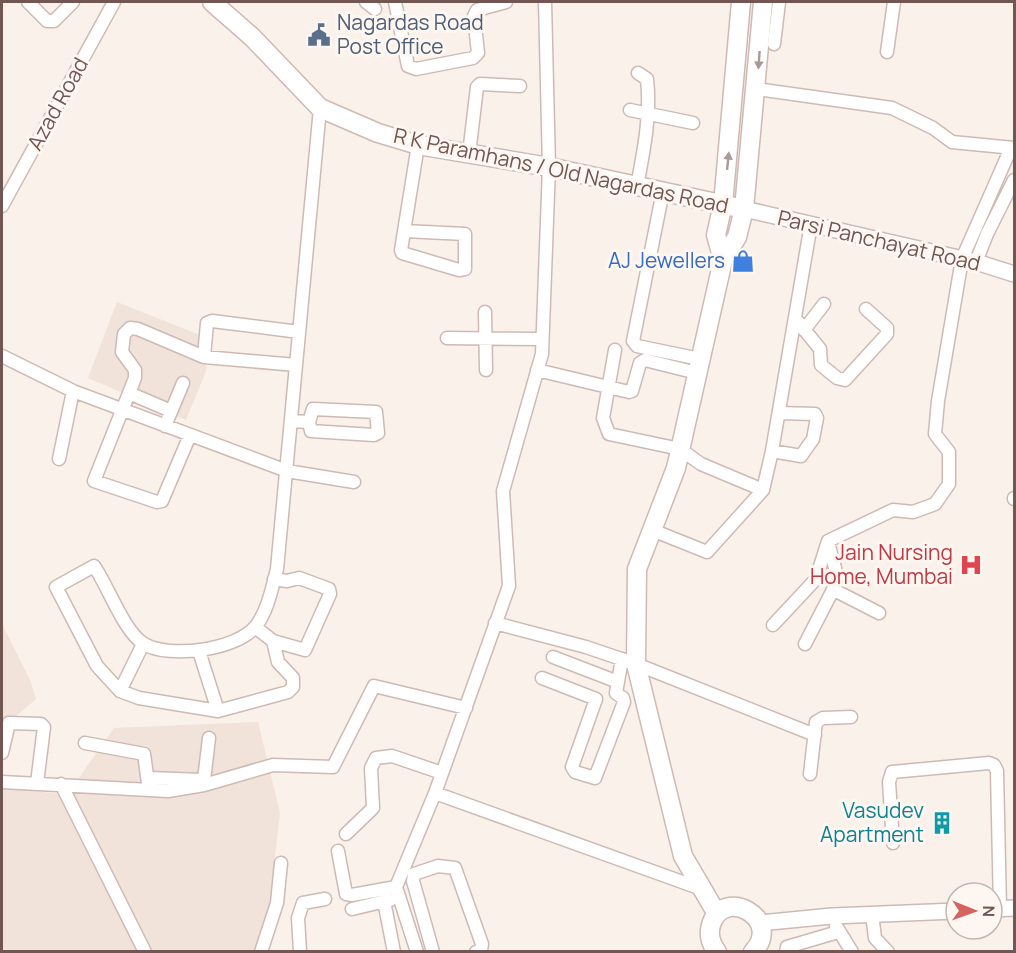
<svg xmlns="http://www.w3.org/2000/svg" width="1016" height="953" font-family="Manrope,sans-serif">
<rect width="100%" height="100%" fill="#faf1eb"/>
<path fill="#f1e2da" d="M117 302 210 339 206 371 186 420 88 378Z
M2 624 30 680 36 699 2 728Z
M258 722 280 813 264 951 2 952V787L67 795 114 728Z"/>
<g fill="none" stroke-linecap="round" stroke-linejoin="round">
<g stroke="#cdbab5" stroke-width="15">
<path id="minor" d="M28 2 47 21H54L73 2
M366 2 375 9
M395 2 408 66 416 69 473 58 478 53 474 16 477 10 506 2
M545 2 549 167 542 354 503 491 509 586 435 793 699 888
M774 44 779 2
M887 52 894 2
M757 89 892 108 933 128 952 142 1014 148
M630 110 693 123
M469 154 477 87 480 84 520 86
M637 186C644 149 651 116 647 79L638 73
M663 191 633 341 637 346 700 359
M2 206 114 2
M405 231 465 234V269L459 270 402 253 401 250 418 145
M976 262 987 234 1014 180
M485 312 486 370
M795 318 820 349 821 365 837 378 845 380 887 334V328L866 309
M804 330 824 304
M447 338 542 339
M615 350 603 418 609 434 680 449 701 464 763 490 772 451 811 224
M2 356 73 391 287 471 354 482
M204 357 207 323 212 321 299 332
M537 370 629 392 632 391 640 363 645 360 697 373
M129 393 171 411
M291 421 309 422 311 431 374 435 378 433 376 412 313 409 309 422
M165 426 183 383
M190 435 162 501 157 502 94 481 135 378V370L122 352 124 334 130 328 138 329 204 357 296 365
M772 451 801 456 813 439 817 418 815 414 779 413
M59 459 73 391
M1014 499V498
M652 530 707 552 763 490
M834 590 879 613
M495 623 586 647 636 664 815 735
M773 625 816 579 828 541 893 510 913 512 935 504 949 484V452L935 434 938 401 962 259 1011 148
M273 641 305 650 330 594 329 589 299 578 287 581 274 579
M143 644 120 691 97 666 56 587 94 566C108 586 124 632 144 644 170 659 237 650 256 626 268 610 272 588 277 569L320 108
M805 644 836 584 835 568 828 542
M553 657 618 682
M542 678 596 699 572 767 575 772 595 778 624 702 623 698 616 693 622 659
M120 691 139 698 218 711 199 651
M218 711 288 692 293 687V678L278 662 273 641 255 627
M85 743 144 754 149 790
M2 753 9 723 41 724 44 727 37 783
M810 774 816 722 823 718 851 717
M149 778 202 780
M204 780 209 738
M2 782 168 791 204 785 273 765 333 767 374 686 466 708
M61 784 145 952
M346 834 373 808 371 768 376 758 392 756 442 773
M893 843 889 782 892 772 989 763 994 765 997 771 1000 909
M338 851 346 894 352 895 396 887
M384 901 394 952
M352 909 390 900
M872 914 875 938 888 952
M836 926 852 952
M261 952 277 903 281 863
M300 952 298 918 303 903 325 899
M417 952 396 887 435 793
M433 952 413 881 414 874 438 866 455 868 482 944 481 950 476 952
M786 952 787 947 838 932"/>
</g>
<g stroke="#cdbab5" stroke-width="18">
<path id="tertiary" d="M744 209 976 262 1014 274
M992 909 1014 908
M760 923 832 916 956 911"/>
</g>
<g stroke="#cfb9b3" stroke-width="21">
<path id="secondary" d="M212 2 252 37 320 108 378 133 418 145 549 167 744 209
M723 260 716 235 723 204 741 2
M717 914 683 856 636 664 637 569 676 468 723 260 737 237 744 209 763 2
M717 952C711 944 708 935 711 925 723 885 784 919 753 952"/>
</g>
<use href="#minor" stroke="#fff" stroke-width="12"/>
<use href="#tertiary" stroke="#fff" stroke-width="15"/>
<use href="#secondary" stroke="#fff" stroke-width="18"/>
</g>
<defs><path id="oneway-solid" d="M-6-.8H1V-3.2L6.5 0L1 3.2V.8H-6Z" transform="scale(1.5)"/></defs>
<g fill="#aa9a97">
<use href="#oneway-solid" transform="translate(759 60) rotate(94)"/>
<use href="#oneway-solid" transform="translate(728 161) rotate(-84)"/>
</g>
<defs>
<g id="civic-bare" transform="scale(1.8)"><path d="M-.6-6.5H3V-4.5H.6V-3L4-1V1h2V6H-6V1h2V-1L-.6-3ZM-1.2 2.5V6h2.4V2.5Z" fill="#5c6f8a" stroke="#fdf6f1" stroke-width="2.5" paint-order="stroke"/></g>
<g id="shop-bare" transform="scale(1.8)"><path d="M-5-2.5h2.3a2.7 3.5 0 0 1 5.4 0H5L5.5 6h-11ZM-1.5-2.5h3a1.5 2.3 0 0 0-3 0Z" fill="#3f7fe0" stroke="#fdf6f1" stroke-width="2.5" paint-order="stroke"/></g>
<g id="hospital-bare" transform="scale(1.8)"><path d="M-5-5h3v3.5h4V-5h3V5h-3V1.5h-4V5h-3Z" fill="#e0444e" stroke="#fdf6f1" stroke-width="2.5" paint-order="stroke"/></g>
<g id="building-bare" transform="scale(1.8)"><path d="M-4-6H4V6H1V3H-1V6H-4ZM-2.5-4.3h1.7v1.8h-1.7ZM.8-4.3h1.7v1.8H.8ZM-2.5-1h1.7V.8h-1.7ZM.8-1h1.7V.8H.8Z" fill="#0f9aa8" stroke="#fdf6f1" stroke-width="2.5" paint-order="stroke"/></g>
</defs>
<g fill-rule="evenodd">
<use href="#civic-bare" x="319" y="35"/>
<use href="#shop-bare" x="743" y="261"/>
<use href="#hospital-bare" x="971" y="565"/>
<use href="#building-bare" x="942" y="823"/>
</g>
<g text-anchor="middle" stroke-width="6" stroke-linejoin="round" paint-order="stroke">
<g font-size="21" fill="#4e5e75" stroke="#fdf6f1" text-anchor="start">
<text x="337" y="30">Nagardas Road<tspan x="337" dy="24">Post Office</tspan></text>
</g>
<g font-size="21" fill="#725651" stroke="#fdf6f1">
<text transform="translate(58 104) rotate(-61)" y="7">Azad Road</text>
<text transform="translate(561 171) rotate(12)" y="7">R K Paramhans / Old Nagardas Road</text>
<text transform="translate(879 241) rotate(13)" y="7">Parsi Panchayat Road</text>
</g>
<g font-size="21" fill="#366cbe" stroke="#fdf6f1" text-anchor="end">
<text x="725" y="268">AJ Jewellers</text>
</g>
<g font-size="21" fill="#be3a42" stroke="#fdf6f1" text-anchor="end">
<text x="953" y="560">Jain Nursing<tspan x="953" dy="24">Home, Mumbai</tspan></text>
</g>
<g font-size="21" fill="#0d838f" stroke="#fdf6f1" text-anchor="end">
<text x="924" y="818">Vasudev<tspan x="924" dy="24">Apartment</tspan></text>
</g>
</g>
<rect width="1016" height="953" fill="none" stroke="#725651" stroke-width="6"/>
<g transform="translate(974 911) rotate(91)"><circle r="28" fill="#fdf6f1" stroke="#c5b6b1" stroke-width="1.5"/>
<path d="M0-4.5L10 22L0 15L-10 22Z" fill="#d36460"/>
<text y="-9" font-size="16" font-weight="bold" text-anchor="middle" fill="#725651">N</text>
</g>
</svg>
